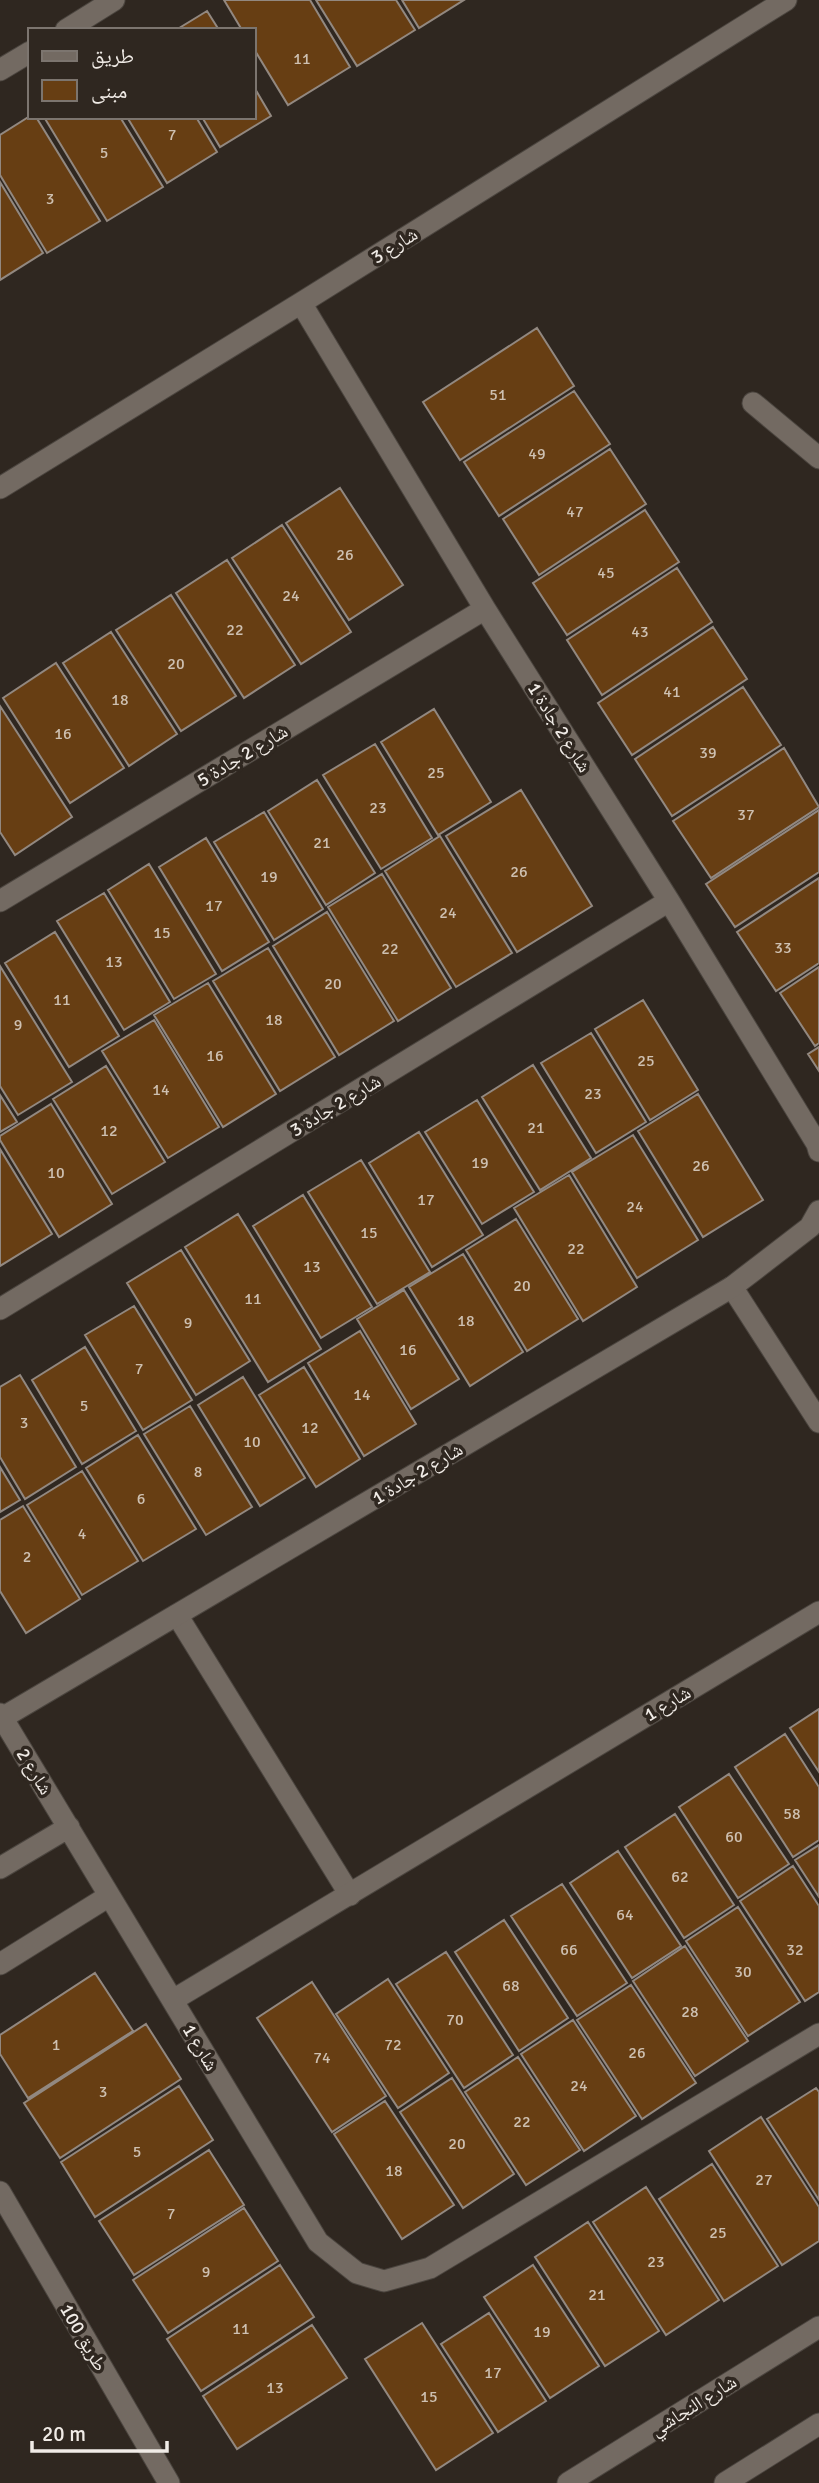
<svg xmlns="http://www.w3.org/2000/svg" width="819" height="2483" font-family="Signika,'Noto Naskh Arabic',sans-serif">
<rect width="100%" height="100%" fill="#2f2720"/>
<path fill="#673e13" stroke="#928880" stroke-width="2" d="M224 0H310L350 67 288 105 254 49V30H242Z
M316 0H396L415 30 357 66Z
M402 0H464L419 28Z
M207 11 219 30H176Z
M254 87 271 116 220 147 202 117H254Z
M30 116 36 117 100 221 47 253 0 175V135Z
M44 117H120L163 187 107 221Z
M127 117H196L217 152 167 183Z
M0 182 43 253 0 280Z
M537 328 574 386 460 460 423 402Z
M574 391 610 444 499 516 464 462Z
M610 449 646 504 539 575 503 519Z
M340 488 403 585 349 620 286 523Z
M645 510 679 562 567 635 533 583Z
M282 525 351 632 301 664 232 558Z
M227 560 295 665 244 698 176 593Z
M677 568 712 622 602 695 567 640Z
M171 595 236 696 181 731 116 630Z
M713 627 747 679 632 755 598 703Z
M111 632 177 734 129 766 63 663Z
M56 663 124 768 70 803 3 698Z
M743 687 781 745 672 816 635 759Z
M0 706 72 817 15 855 0 832Z
M434 709 491 802 438 835 381 742Z
M375 744 432 838 381 869 323 775Z
M784 748 819 807 711 878 673 821Z
M317 780 375 873 326 905 268 811Z
M521 790 592 906 517 952 446 836Z
M819 810V872L735 927 706 884Z
M264 812 323 909 274 940 214 842Z
M440 836 512 953 456 987 385 871Z
M206 838 269 942 222 971 159 867Z
M149 864 216 974 174 999 108 890Z
M382 874 451 988 398 1021 328 907Z
M819 878V963L776 991 737 932Z
M104 893 170 1002 124 1030 57 921Z
M327 912 394 1021 339 1055 273 946Z
M55 932 119 1036 69 1067 5 963Z
M268 948 335 1057 280 1091 213 981Z
M0 966 72 1082 18 1115 0 1086Z
M819 967V1043L815 1046 780 993Z
M208 983 276 1094 223 1127 154 1015Z
M643 1000 698 1090 650 1120 595 1029Z
M154 1020 219 1127 168 1158 102 1051Z
M591 1033 646 1122 596 1153 541 1063Z
M819 1047V1071L808 1054Z
M533 1065 591 1158 540 1190 482 1097Z
M106 1066 165 1162 112 1194 53 1099Z
M698 1094 763 1200 703 1237 638 1131Z
M0 1095 17 1122 0 1132Z
M477 1100 534 1192 482 1224 425 1132Z
M51 1104 112 1204 59 1237 0 1140V1136Z
M419 1132 483 1235 432 1267 369 1163Z
M633 1135 698 1240 637 1278 572 1172Z
M0 1149 52 1234 0 1266Z
M361 1160 430 1272 377 1304 308 1192Z
M569 1175 637 1287 583 1321 514 1208Z
M303 1195 372 1307 321 1338 253 1226Z
M238 1214 321 1349 268 1382 185 1247Z
M516 1219 578 1319 527 1351 466 1250Z
M181 1250 250 1361 196 1395 127 1283Z
M463 1254 523 1352 470 1386 409 1287Z
M404 1290 459 1379 411 1409 357 1319Z
M134 1306 192 1400 143 1430 85 1335Z
M360 1331 416 1424 364 1456 308 1363Z
M85 1347 136 1431 82 1464 32 1380Z
M304 1367 360 1459 316 1487 259 1395Z
M20 1375 76 1467 25 1499 0 1457V1387Z
M243 1377 305 1478 260 1506 198 1405Z
M190 1406 252 1507 206 1535 144 1434Z
M138 1435 196 1529 143 1561 86 1468Z
M0 1467 20 1500 0 1512Z
M82 1471 138 1561 82 1595 27 1505Z
M23 1506 80 1599 26 1633 0 1591V1520Z
M819 1709V1772L790 1728Z
M785 1734 819 1787V1840L793 1857 735 1767Z
M729 1774 789 1864 738 1898 679 1807Z
M675 1814 734 1905 684 1938 625 1847Z
M819 1845V1897L795 1860Z
M618 1851 681 1946 632 1978 570 1883Z
M793 1866 819 1906V1992L805 2001 740 1901Z
M562 1884 627 1983 577 2016 511 1916Z
M738 1907 800 2002 748 2036 686 1941Z
M504 1920 568 2018 519 2051 455 1952Z
M685 1946 748 2041 695 2076 633 1981Z
M446 1952 513 2055 464 2088 396 1984Z
M95 1973 133 2031 28 2098 0 2054V2035Z
M388 1979 449 2073 398 2108 336 2014Z
M312 1982 386 2096 332 2132 257 2018Z
M631 1985 696 2083 642 2119 577 2020Z
M573 2020 636 2116 584 2151 521 2054Z
M146 2024 181 2079 60 2158 24 2103Z
M518 2057 580 2150 526 2185 465 2092Z
M452 2078 514 2174 463 2208 400 2112Z
M179 2086 213 2140 95 2217 61 2162Z
M816 2088 819 2092V2200L767 2119Z
M385 2101 454 2205 402 2239 334 2134Z
M761 2117 819 2207V2241L782 2265 709 2151Z
M209 2150 244 2205 134 2275 99 2221Z
M712 2164 778 2266 724 2301 659 2199Z
M646 2187 719 2300 666 2335 593 2222Z
M244 2208 278 2261 168 2333 133 2280Z
M588 2222 659 2331 605 2366 535 2257Z
M280 2265 314 2317 201 2391 167 2339Z
M533 2265 599 2366 550 2398 484 2297Z
M489 2313 546 2401 498 2432 441 2344Z
M422 2323 493 2433 436 2470 365 2359Z
M312 2325 347 2378 237 2449 203 2396Z"/>
<g fill="none" stroke-linecap="round" stroke-linejoin="round">
<g stroke="#4b453f" stroke-width="23">
<path id="lane" d="M753 403 819 458
M732 1287 819 1422
M177 1615 350 1895"/>
</g>
<g stroke="#4b453f" stroke-width="23">
<path id="street" d="M66 30 114 0
M0 70 30 52
M301 303 485 609 669 901 817 1144 819 1151
M0 488 301 303 786 0
M0 901 485 609
M0 1309 669 901
M0 1714 318 2242 357 2273 384 2281 430 2268 819 2034
M2 1718 732 1287 810 1227 819 1211
M0 1868 69 1827
M0 1964 109 1896
M173 2000 819 1612
M0 2192 169 2483"/>
</g>
<g stroke="#4b453f" stroke-width="23">
<path id="secondary" d="M568 2483 819 2327
M725 2483 819 2424"/>
</g>
<use href="#lane" stroke="#736a62" stroke-width="21"/>
<use href="#street" stroke="#736a62" stroke-width="21"/>
<use href="#secondary" stroke="#736a62" stroke-width="21"/>
</g>
<g text-anchor="middle" stroke-width="7" stroke-linejoin="round" paint-order="stroke">
<g font-size="16" fill="#cec0b1">
<text x="302" y="64">11</text>
<text x="172" y="140">7</text>
<text x="104" y="158">5</text>
<text x="50" y="204">3</text>
<text x="498" y="400">51</text>
<text x="537" y="459">49</text>
<text x="575" y="517">47</text>
<text x="345" y="560">26</text>
<text x="606" y="578">45</text>
<text x="291" y="601">24</text>
<text x="235" y="635">22</text>
<text x="640" y="637">43</text>
<text x="176" y="669">20</text>
<text x="672" y="697">41</text>
<text x="120" y="705">18</text>
<text x="63" y="739">16</text>
<text x="708" y="758">39</text>
<text x="436" y="778">25</text>
<text x="378" y="813">23</text>
<text x="746" y="820">37</text>
<text x="322" y="848">21</text>
<text x="519" y="877">26</text>
<text x="269" y="882">19</text>
<text x="214" y="911">17</text>
<text x="448" y="918">24</text>
<text x="162" y="938">15</text>
<text x="783" y="953">33</text>
<text x="390" y="954">22</text>
<text x="114" y="967">13</text>
<text x="333" y="989">20</text>
<text x="62" y="1005">11</text>
<text x="274" y="1025">18</text>
<text x="18" y="1030">9</text>
<text x="215" y="1061">16</text>
<text x="646" y="1066">25</text>
<text x="161" y="1095">14</text>
<text x="593" y="1099">23</text>
<text x="536" y="1133">21</text>
<text x="109" y="1136">12</text>
<text x="480" y="1168">19</text>
<text x="701" y="1171">26</text>
<text x="56" y="1178">10</text>
<text x="426" y="1205">17</text>
<text x="635" y="1212">24</text>
<text x="369" y="1238">15</text>
<text x="576" y="1254">22</text>
<text x="312" y="1272">13</text>
<text x="522" y="1291">20</text>
<text x="253" y="1304">11</text>
<text x="466" y="1326">18</text>
<text x="188" y="1328">9</text>
<text x="408" y="1355">16</text>
<text x="139" y="1374">7</text>
<text x="362" y="1400">14</text>
<text x="84" y="1411">5</text>
<text x="24" y="1428">3</text>
<text x="310" y="1433">12</text>
<text x="252" y="1447">10</text>
<text x="198" y="1477">8</text>
<text x="141" y="1504">6</text>
<text x="82" y="1539">4</text>
<text x="27" y="1562">2</text>
<text x="792" y="1819">58</text>
<text x="734" y="1842">60</text>
<text x="680" y="1882">62</text>
<text x="625" y="1920">64</text>
<text x="569" y="1955">66</text>
<text x="795" y="1955">32</text>
<text x="743" y="1977">30</text>
<text x="511" y="1991">68</text>
<text x="690" y="2017">28</text>
<text x="455" y="2025">70</text>
<text x="56" y="2050">1</text>
<text x="393" y="2050">72</text>
<text x="637" y="2058">26</text>
<text x="322" y="2063">74</text>
<text x="579" y="2091">24</text>
<text x="103" y="2097">3</text>
<text x="522" y="2127">22</text>
<text x="457" y="2149">20</text>
<text x="137" y="2157">5</text>
<text x="394" y="2176">18</text>
<text x="764" y="2185">27</text>
<text x="171" y="2219">7</text>
<text x="718" y="2238">25</text>
<text x="656" y="2267">23</text>
<text x="206" y="2277">9</text>
<text x="597" y="2300">21</text>
<text x="241" y="2334">11</text>
<text x="542" y="2337">19</text>
<text x="493" y="2378">17</text>
<text x="275" y="2393">13</text>
<text x="429" y="2402">15</text>
</g>
<g font-size="19" fill="#f0ebe6" stroke="#2f2720">
<text transform="translate(394 245) rotate(-32)" y="7">شارع 3</text>
<text transform="translate(560 727) rotate(58)" y="7">شارع 2 جادة 1</text>
<text transform="translate(242 755) rotate(-31)" y="7">شارع 2 جادة 5</text>
<text transform="translate(335 1105) rotate(-31)" y="7">شارع 2 جادة 3</text>
<text transform="translate(417 1473) rotate(-31)" y="7">شارع 2 جادة 1</text>
<text transform="translate(667 1703) rotate(-31)" y="7">شارع 1</text>
<text transform="translate(35 1771) rotate(58)" y="7">شارع 2</text>
<text transform="translate(201 2047) rotate(59)" y="7">شارع 1</text>
<text transform="translate(84 2337) rotate(60)" y="7">طريق 100</text>
<text transform="translate(693 2405) rotate(-32)" y="7">شارع النجاشي</text>
</g>
</g>
<rect x="28" y="28" width="228" height="91" fill="#2f2720" stroke="#7c756f" stroke-width="2"/>
<rect x="42" y="51" width="35" height="10" fill="#736a62" stroke="#7c756f" stroke-width="2"/>
<text x="91" y="63" font-size="21" fill="#f0ebe6">طريق</text>
<rect x="42" y="80" width="35" height="21" fill="#673e13" stroke="#7c756f" stroke-width="2"/>
<text x="91" y="98" font-size="21" fill="#f0ebe6">مبنى</text>
<path d="M32 2441v10h135v-10" fill="none" stroke="#f0ebe6" stroke-width="3.5"/>
<text x="42" y="2441" font-size="21" fill="#f0ebe6" stroke="#2f2720" stroke-width="5" paint-order="stroke">20 m</text>
</svg>
